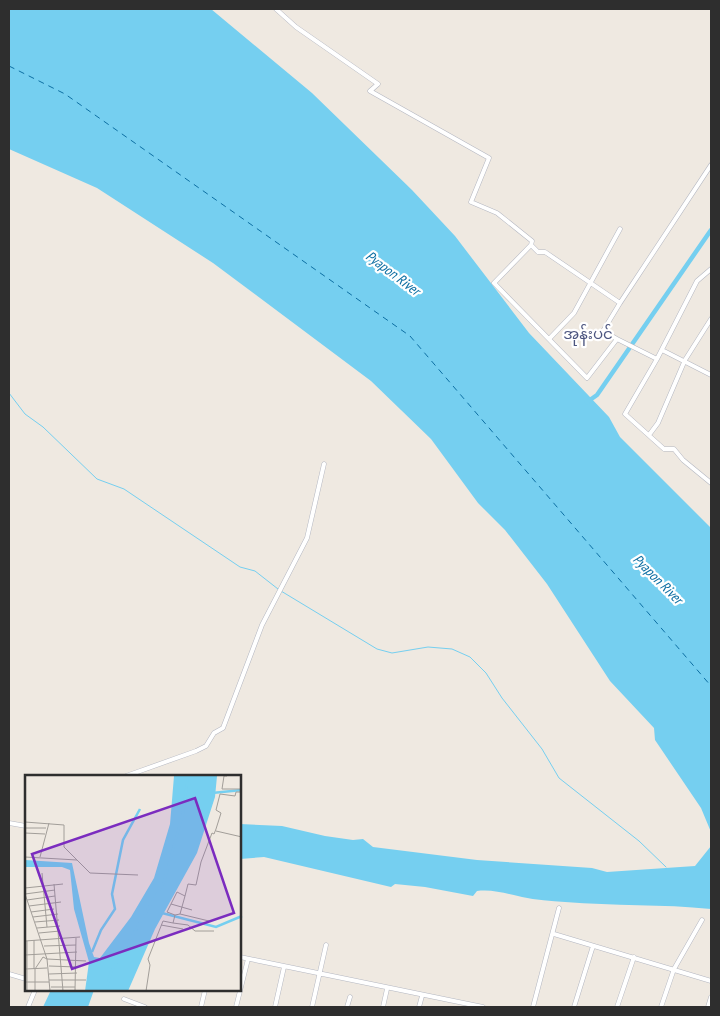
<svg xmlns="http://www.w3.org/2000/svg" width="720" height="1016" font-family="'PT Sans Narrow','Noto Sans Myanmar',sans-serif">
<rect width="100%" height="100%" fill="#efe9e1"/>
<path fill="#75cff0" d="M9 9H211L312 93 412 190 455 236 529 333 609 417 620 437 711 528V832L701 808 655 740 654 728 610 681 547 584 505 530 478 503 431 439 371 381 213 263 97 188 9 149Z
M240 824 282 826 325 836 353 840 363 839 373 847 477 860 592 868 607 872 695 866 711 846V909C662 904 614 906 565 902 551 901 536 900 522 897 507 894 493 889 477 891L473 896 425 887 395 884 391 887 264 857 240 859Z
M51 990H94L88 1007H43Z"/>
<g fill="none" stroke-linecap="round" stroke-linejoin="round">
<path stroke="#75cff0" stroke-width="1" d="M9 393 25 414 43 427 97 479 124 489 240 567 255 571 278 589
M281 591 377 649 392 653 428 647 452 649 470 657 486 673 502 698 542 749 559 778 639 841 666 867"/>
<path stroke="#75cff0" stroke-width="4.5" d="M587 402 597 395 711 230"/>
<path stroke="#0d6fa3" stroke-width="1" stroke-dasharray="6 5" stroke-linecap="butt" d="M9 66 65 94 410 336 711 686"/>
<g stroke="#b4b7c1" stroke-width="5">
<path id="minor" d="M276 9 296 27 378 84 370 91 489 158 471 202 497 213 532 241 531 245
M620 303 711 165
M550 338 574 313 620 229
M617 339 603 331 620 303 545 252H538L531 245 494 283 587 378 617 339 657 359 625 414 664 449H674L683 460 711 483
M662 350 711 375
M657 359 697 281 711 269
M649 435 658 423 685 360 711 319
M126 776 196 751 206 746 214 733 223 728 262 625 307 538 324 464
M9 823 26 826
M554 934 711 981
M240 957 483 1007
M9 974 26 979
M124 999 145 1007
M28 1007 35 990
M201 1007 205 990
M236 1007 248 959
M275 1007 284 967
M312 1007 326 945
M347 1007 350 997
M383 1007 387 989
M419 1007 422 996
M533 1007 559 908
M574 1007 593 946
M617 1007 634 957
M661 1007 674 969 702 920
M708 1007 711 997"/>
</g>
<use href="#minor" stroke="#fff" stroke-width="4"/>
</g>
<g text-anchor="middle" stroke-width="4.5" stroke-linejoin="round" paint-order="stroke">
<g font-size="14" font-style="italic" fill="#0d6fa3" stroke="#fff">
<text transform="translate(393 273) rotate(37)" y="5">Pyapon River</text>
<text transform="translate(658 579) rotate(45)" y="5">Pyapon River</text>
</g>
<g font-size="15" fill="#4d5680" stroke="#fff">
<text x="588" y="339">အုန်းပင်</text>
</g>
</g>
<g transform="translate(25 775)">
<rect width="216" height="216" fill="#efe9e1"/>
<path d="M149 1H192L190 22 172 78 130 154 103 216H60L64 187 49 134 45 95 37 92H0V85L47 88 64 168 69 182 75 183 106 142 129 103 145 49Z" fill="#75cff0"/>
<path fill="none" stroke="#75cff0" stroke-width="2.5" d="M187 18 217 15M137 138 191 152 217 141M67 177 76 155 90 134 87 119 98 65 115 34M81 216 86 197 139 107 158 38 163 1"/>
<path fill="none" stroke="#a29e99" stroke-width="1" d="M202 1H199L197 14H217M0 47 39 50V72L52 85M0 53H21M191 56 217 62M0 58 20 59M0 82 52 85 65 98 113 100M15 82 24 48M17 98 22 152M29 109 38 216M0 113 38 109M0 119 30 115M0 119 22 184M160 121 163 109 171 110 176 87 187 58 189 59 191 54 196 38 191 35 195 19 210 21 211 17H217M2 125 30 121M146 129 167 135M4 131 36 127M6 137 29 134M155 139 184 146M8 142 33 139M10 147 34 145M148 148 163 150 170 156H189M136 150 158 154M12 153 35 151M14 158 35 156M0 166 55 162M19 171 51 170M0 180 52 177M22 184 61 186M24 191 52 192M0 194 22 193M9 194V165M24 199 52 198M24 205H61M0 207H24M26 212H50M2 216V166M10 216V194L18 182 22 184 25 216M50 216 51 163M121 216 125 190 123 184 138 146 148 148 150 140 142 137 152 117 160 121 155 139 150 140"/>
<path fill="#7b2cbf" fill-opacity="0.15" stroke="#7b2cbf" stroke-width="2.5" d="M170 23 209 138 47 194 7 79Z"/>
<rect width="216" height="216" fill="none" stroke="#2e2e2e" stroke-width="2.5"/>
</g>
<rect width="720" height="1016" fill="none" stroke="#2e2e2e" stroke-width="20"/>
</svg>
